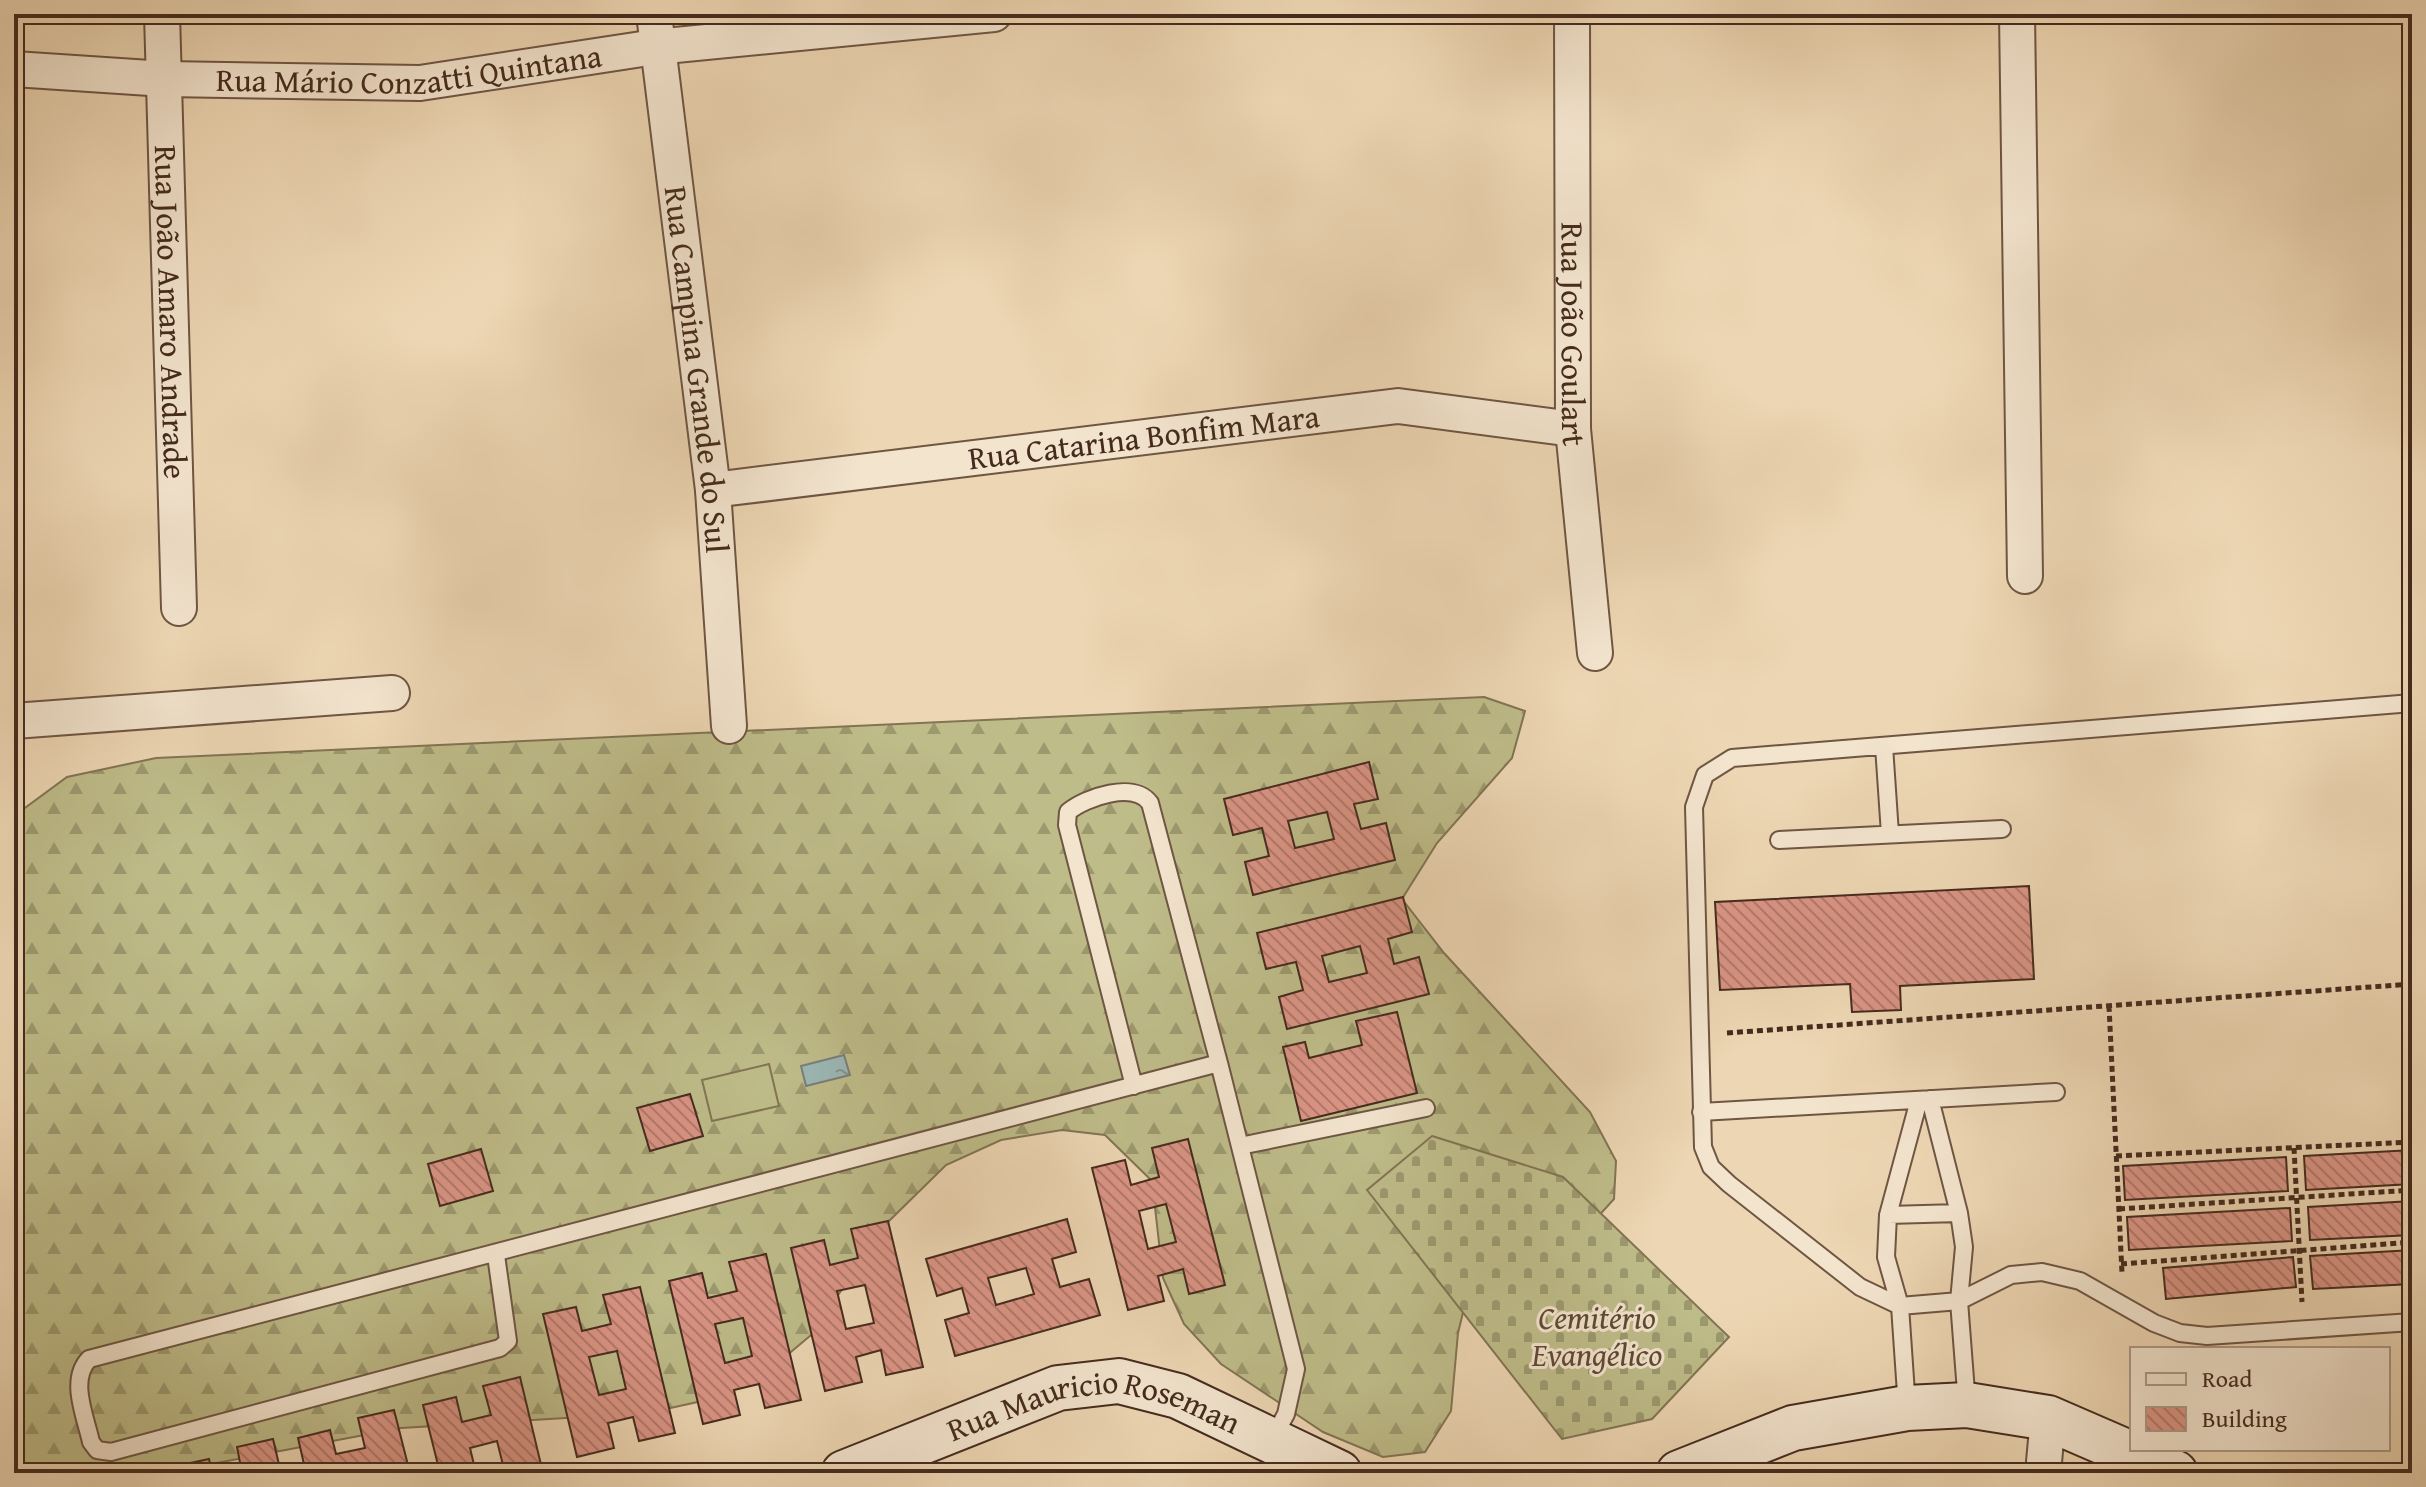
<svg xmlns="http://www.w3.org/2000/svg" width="2426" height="1487" font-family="'Gentium Book Plus',serif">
<defs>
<pattern id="forest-firs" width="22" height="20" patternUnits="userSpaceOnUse" patternTransform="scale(2)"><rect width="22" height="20" fill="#bebc89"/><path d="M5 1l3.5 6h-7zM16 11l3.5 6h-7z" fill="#9c996f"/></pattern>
<pattern id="cemetery-stones" width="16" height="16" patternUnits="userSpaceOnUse" patternTransform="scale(2)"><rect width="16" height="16" fill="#bebc89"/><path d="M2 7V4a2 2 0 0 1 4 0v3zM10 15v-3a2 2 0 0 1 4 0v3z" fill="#9c996f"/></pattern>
<pattern id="water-ripples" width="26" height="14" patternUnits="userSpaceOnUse" patternTransform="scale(2)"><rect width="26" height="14" fill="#9bb7b5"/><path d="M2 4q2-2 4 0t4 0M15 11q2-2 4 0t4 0" fill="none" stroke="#809593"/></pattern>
<pattern id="building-back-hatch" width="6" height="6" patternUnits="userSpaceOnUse" patternTransform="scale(2)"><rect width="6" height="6" fill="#db9485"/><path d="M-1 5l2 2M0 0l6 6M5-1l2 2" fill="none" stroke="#b3796c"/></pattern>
</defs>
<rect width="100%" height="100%" fill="#edd6b3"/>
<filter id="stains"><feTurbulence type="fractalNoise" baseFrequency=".0025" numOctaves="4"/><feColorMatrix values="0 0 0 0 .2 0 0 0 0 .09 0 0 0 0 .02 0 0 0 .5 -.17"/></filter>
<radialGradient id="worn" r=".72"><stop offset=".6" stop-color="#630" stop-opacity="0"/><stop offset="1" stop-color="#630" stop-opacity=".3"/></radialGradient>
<path fill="url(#forest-firs)" stroke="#827454" stroke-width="2" d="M1484 697 1525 711 1512 758 1437 843 1402 899 1444 953 1590 1112 1616 1161 1614 1199 1594 1221 1471 1280 1458 1333 1451 1411 1425 1452 1383 1457 1323 1432 1221 1364 1184 1324 1163 1278 1152 1181 1105 1135 1062 1130 1001 1140 946 1165 887 1223 811 1335 766 1373 711 1399 648 1413 401 1428 180 1470 14 1473V816L67 777 156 758Z"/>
<path fill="url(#cemetery-stones)" stroke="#827454" stroke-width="2" d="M1432 1136 1563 1177 1729 1337 1652 1419 1562 1439 1367 1190Z"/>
<path fill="#bebc89" stroke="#827454" stroke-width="2" d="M769 1064 779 1106 712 1121 702 1080Z"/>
<path fill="url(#water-ripples)" stroke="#797f79" stroke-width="2" d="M844 1055 850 1075 806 1086 801 1066Z"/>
<path fill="url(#building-back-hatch)" stroke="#452b1e" stroke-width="2" fill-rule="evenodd" d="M1369 762 1378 799 1354 804 1361 829 1386 823 1395 860 1253 895 1245 862 1269 856 1262 828 1233 835 1224 799ZM1327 812 1334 839 1295 848 1288 821Z
M2029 886 2034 979 1900 986 1901 1010 1852 1012 1850 984 1720 990 1715 902Z
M1403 897 1412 932 1388 939 1394 964 1419 957 1429 994 1287 1029 1279 997 1303 990 1296 962 1266 969 1257 933ZM1360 946 1367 973 1329 982 1322 956Z
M1397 1012 1417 1093 1301 1121 1283 1047 1305 1042 1309 1058 1362 1045 1356 1021Z
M690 1094 703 1136 650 1151 637 1108Z
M1188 1139 1225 1285 1189 1294 1183 1269 1158 1276 1164 1301 1128 1310 1092 1168 1125 1160 1131 1185 1159 1177 1152 1148ZM1166 1204 1176 1242 1148 1249 1139 1211Z
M481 1149 493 1191 440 1206 428 1164Z
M2412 1150V1184L2306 1190 2304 1156Z
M2286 1157 2288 1191 2125 1200 2123 1166Z
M2412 1201V1235L2310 1240 2308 1207Z
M2290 1208 2292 1241 2129 1250 2127 1217Z
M1067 1219 1076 1252 1052 1259 1060 1287 1089 1279 1100 1315 955 1356 945 1320 969 1313 962 1288 937 1296 926 1259ZM1026 1268 1034 1294 996 1305 988 1278Z
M888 1221 923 1367 886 1375 881 1350 856 1357 862 1382 825 1391 791 1248 824 1240 830 1265 858 1258 851 1229ZM865 1285 874 1323 846 1329 837 1291Z
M2412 1250V1284L2313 1289 2310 1256Z
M766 1254 801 1400 765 1408 759 1384 734 1390 740 1415 703 1424 669 1281 702 1273 708 1298 737 1291 729 1262ZM743 1318 752 1356 725 1363 715 1324Z
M2293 1257 2296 1287 2166 1299 2163 1268Z
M640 1287 675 1433 639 1441 633 1417 608 1423 614 1448 577 1457 543 1314 576 1307 582 1331 611 1324 603 1295ZM617 1351 626 1389 599 1395 589 1357Z
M520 1377 543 1473H505L497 1441 470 1448 476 1473H440L423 1405 456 1397 462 1422 491 1415 483 1386Z
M394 1410 410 1473H306L298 1438 330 1430 336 1454 365 1448 358 1418Z
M273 1439 281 1473H242L237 1447Z
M209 1459 212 1473H177L176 1466Z"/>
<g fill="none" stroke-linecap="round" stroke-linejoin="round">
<g stroke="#6f5643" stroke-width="20">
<path id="lane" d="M2412 703 1732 758 1705 775 1694 807 1703 1147 1711 1167 1729 1184 1860 1287 1900 1306 1959 1301 2011 1275 2042 1272 2080 1281 2154 1323 2180 1333 2207 1336 2412 1322
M1884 746 1890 834
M1779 840 2002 829
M1134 1086 1067 825 1068 812C1086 797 1134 781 1150 803L1219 1063
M1930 1099 1959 1213 1964 1247 1959 1301 1967 1405
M1701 1112 2056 1092
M1240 1146 1426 1108
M1888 1215 1959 1213
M496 1255 508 1341 500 1348 111 1452 97 1450 91 1442C85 1415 69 1380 89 1359L1219 1063 1296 1369 1286 1414 1273 1438
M1907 1408 1900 1306 1886 1257 1888 1215 1919 1100"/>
</g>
<g stroke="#6f5643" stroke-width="38">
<g id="street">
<path id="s1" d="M162 14 179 608"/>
<path id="s2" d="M654 14 713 490 729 726"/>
<path id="s3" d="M1572 14 1573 429 1595 653"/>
<path d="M2017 14 2025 576"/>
<path id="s4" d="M14 69 165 79 420 83 655 47 994 14"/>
<path id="s5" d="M713 490 1398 406 1573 429"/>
<path d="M14 721 392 693"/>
<path d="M2043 1473 2048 1418"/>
</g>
</g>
<g stroke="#452b1e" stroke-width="48">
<g id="secondary">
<path id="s6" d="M844 1473 1058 1388 1119 1381 1178 1396 1339 1473"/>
<path d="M1679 1473 1793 1428 1907 1408 1967 1405 2048 1418 2175 1473"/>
</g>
</g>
<path stroke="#452b1e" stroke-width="5" stroke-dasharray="6 4" stroke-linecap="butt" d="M2109 1006 2122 1273
M1727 1033 2412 984
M2294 1148 2302 1302
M2116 1156 2412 1142
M2119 1209 2412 1190
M2121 1264 2412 1242"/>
<use href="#lane" stroke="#f3e4ce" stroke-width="16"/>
<use href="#street" stroke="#f3e4ce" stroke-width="34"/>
<use href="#secondary" stroke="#f3e4ce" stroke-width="44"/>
</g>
<g text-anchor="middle" stroke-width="6" stroke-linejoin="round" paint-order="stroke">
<g font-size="32" fill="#452b1e" stroke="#f3e4ce">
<text dy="11" stroke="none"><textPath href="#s4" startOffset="396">Rua Mário Conzatti Quintana</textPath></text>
<text dy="11" stroke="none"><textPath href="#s1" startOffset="298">Rua João Amaro Andrade</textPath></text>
<text dy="11" stroke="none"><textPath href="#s3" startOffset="320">Rua João Goulart</textPath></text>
<text dy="11" stroke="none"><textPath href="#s2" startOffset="358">Rua Campina Grande do Sul</textPath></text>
<text dy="11" stroke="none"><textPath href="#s5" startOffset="434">Rua Catarina Bonfim Mara</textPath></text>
<text dy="11" stroke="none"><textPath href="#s6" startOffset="266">Rua Mauricio Roseman</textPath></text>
</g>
<g font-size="32" font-style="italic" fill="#5d4833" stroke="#f3e4ce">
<text x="1597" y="1329">Cemitério<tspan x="1597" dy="37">Evangélico</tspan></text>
</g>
</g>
<rect width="2426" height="1487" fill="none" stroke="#edd6b3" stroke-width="48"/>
<rect x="16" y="16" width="2394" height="1455" fill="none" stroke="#452b1e" stroke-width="4"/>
<rect x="24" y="24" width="2378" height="1439" fill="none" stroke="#452b1e" stroke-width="2"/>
<rect x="2130" y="1347" width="260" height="104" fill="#f3e4ce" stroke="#ad9a88" stroke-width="2"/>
<rect x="2146" y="1373" width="40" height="12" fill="#f3e4ce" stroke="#ad9a88" stroke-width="2"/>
<text x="2202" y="1387" font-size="24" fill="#452b1e">Road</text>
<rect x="2146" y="1407" width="40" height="24" fill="url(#building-back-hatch)" stroke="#ad9a88" stroke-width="2"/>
<text x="2202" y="1427" font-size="24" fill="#452b1e">Building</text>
<rect width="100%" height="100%" filter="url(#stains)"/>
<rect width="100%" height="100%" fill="url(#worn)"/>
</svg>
